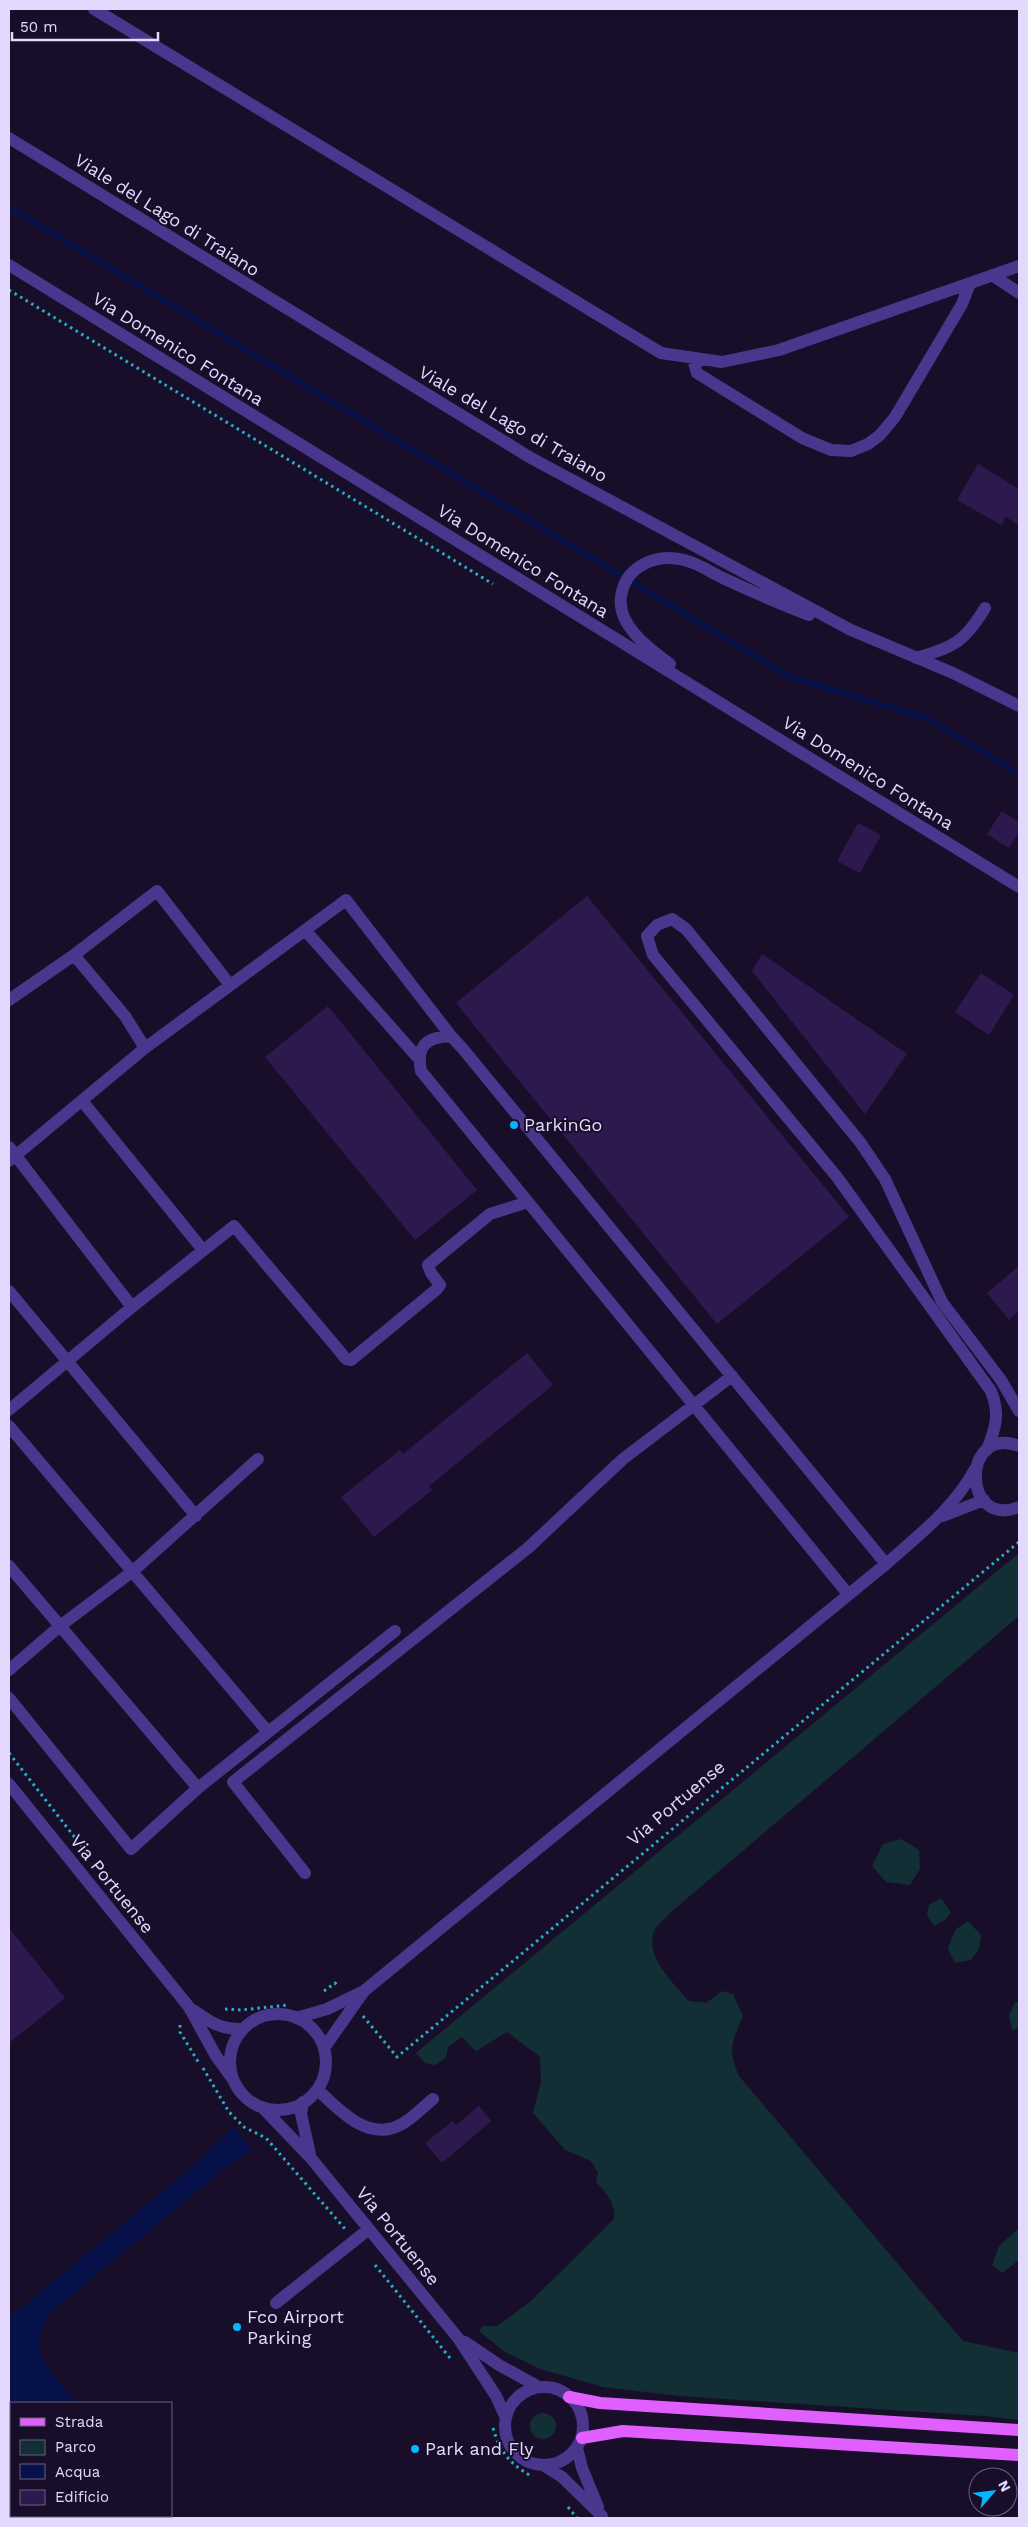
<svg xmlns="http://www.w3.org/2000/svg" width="1028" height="2527" font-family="'Work Sans',sans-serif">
<rect width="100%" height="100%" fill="#190e2a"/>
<path fill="#112f35" d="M1019 1553V1616L671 1912C666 1918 655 1926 653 1934 647 1959 674 1984 689 2001L706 2003 722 1991 733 1994 743 2016C732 2043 727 2048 739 2076L963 2341 1019 2353V2420L984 2416 679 2396 603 2387 540 2369 505 2352 479 2331 483 2326H497L531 2301 614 2219C616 2204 606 2192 596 2182L598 2173 591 2161 565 2150 533 2113 541 2082 540 2057 507 2032 476 2051 462 2037 448 2047 446 2058 435 2065 425 2063 416 2053Z
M901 1839 919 1850 920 1869 910 1885 886 1882 872 1866 883 1844Z
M941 1898 951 1913 945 1920 934 1926 927 1915 929 1905Z
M968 1921 981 1935 979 1949 971 1960 955 1963 948 1949 955 1930Z
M1015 2002H1019V2028L1012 2030 1009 2015Z
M1019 2228V2260L1002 2273 992 2265 999 2246Z
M530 2426a13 13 0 1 1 26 0a13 13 0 1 1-26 0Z"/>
<path fill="#07124b" d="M234 2126 252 2150 225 2168 49 2314C25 2353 53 2374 77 2403H11V2440L9 2437V2318L204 2157Z"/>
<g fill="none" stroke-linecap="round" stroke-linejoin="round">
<path stroke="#07124b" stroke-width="5.5" d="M9 207 790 677 927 718 1019 774"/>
</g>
<path fill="#2d194d" d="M978 464 1019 489V525L1006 517 1001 525 957 500Z
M1002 811 1019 822V832L1009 848 987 834Z
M858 823 881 835 860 873 837 861Z
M587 896 849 1217 717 1324 456 1003Z
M762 954 907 1054 865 1114 752 971Z
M981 973 1014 995 989 1035 955 1012Z
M328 1006 477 1190 415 1240 265 1057Z
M1019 1266V1311L1009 1320 987 1293Z
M527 1353 553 1385 429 1486 432 1490 374 1537 341 1497 400 1450 403 1454Z
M9 1928 65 1998 9 2043Z
M479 2106 491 2121 442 2163 425 2143 453 2121 456 2125Z"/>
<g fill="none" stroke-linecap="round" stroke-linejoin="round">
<path stroke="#27afc4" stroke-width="3" stroke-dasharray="2.5 4" stroke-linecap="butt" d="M9 290 493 584
M9 1753 87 1853
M324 1991 335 1983 338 1987
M225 2009 241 2010 288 2005
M363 2016 397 2057 1019 1542
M180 2025V2032L199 2063
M203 2068 229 2112 244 2127 266 2138 346 2230
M375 2265 450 2358
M493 2428C500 2452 510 2464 531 2476
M9 2447 11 2450
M568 2507 577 2518"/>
<path stroke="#4a368d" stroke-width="12" d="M94 9 661 353 722 362 779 350 1019 266
M9 138 531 458 851 630 953 673 1019 706
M9 265 1019 887
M992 275 1019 293
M693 359 697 373 802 438 831 450 851 451 868 444 880 435 895 417 962 304 970 283
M916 658C953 647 964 643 985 608
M670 664C650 649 617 626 621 597 625 566 656 553 684 560 698 563 712 573 725 579 753 592 780 604 809 615
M305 930 419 1059
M74 955 125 1016 145 1048
M9 1000 74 955 157 891 230 985
M83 1102 203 1250
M9 1147 132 1307
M9 1161 145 1048 346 900 451 1036
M9 1291 196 1516
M9 1410 132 1307 234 1226 337 1348 346 1359 351 1360 437 1289 440 1285 431 1273 428 1265 490 1214 528 1202
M9 1426 268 1732
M1019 1446C961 1424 962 1530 1019 1507
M987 1450C996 1427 1000 1414 991 1391L837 1177 653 955 647 936 657 925 672 919 686 929 860 1142 885 1179 942 1302 1001 1380 1019 1411
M943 1516 984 1500
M9 1566 198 1788 395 1631
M848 1594 421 1071C416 1046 426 1037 451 1036L463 1049 886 1564
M9 1670 60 1626 133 1571 258 1459
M9 1698 131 1849 198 1788
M9 1784 189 2007 216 2056 234 2081
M305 1873 233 1782 528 1548 623 1459 732 1376
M193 2010C210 2022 221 2030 243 2029
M230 2062a48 48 0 1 1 96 0a48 48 0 1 1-96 0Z
M296 2018 327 2009 362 1992
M324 2048 364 1991 886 1564C919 1535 954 1508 975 1469
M318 2090C340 2111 369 2143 402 2124 413 2118 423 2107 433 2099
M303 2102 301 2114 310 2154
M262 2107 310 2157 458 2338 496 2396 506 2418
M276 2303 369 2229
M465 2342 499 2365 539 2387
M505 2426a39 39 0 1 1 78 0a39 39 0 1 1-78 0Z
M577 2448 582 2468 598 2507
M543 2465 562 2477 602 2516"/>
<path stroke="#e25fff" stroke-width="12" d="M569 2397 600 2403 1019 2430
M582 2438 623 2431 1019 2455"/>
</g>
<g fill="#04b6ff" stroke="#190e2a" stroke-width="2">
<circle cx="514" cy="1125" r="5"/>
<circle cx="237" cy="2327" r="5"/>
<circle cx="415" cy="2449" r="5"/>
</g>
<g text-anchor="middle" stroke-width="4" stroke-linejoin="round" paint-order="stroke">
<g font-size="18" fill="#e4d8ff" stroke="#190e2a">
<text transform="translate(167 215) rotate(32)" y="6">Viale del Lago di Traiano</text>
<text transform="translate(178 349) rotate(32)" y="6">Via Domenico Fontana</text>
<text transform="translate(513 424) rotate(30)" y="6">Viale del Lago di Traiano</text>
<text transform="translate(523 561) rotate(32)" y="6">Via Domenico Fontana</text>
<text transform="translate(868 773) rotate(32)" y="6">Via Domenico Fontana</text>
<text transform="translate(676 1803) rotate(-40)" y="6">Via Portuense</text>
<text transform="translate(112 1884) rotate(51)" y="6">Via Portuense</text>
<text transform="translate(398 2236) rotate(51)" y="6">Via Portuense</text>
</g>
<g font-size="18" fill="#e4d8ff" stroke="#190e2a" text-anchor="start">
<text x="524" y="1131">ParkinGo</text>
<text x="247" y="2323">Fco Airport<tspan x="247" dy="21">Parking</tspan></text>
<text x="425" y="2455">Park and Fly</text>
</g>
</g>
<rect width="1028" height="2527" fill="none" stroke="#e4d8ff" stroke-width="20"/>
<rect x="10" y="2402" width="162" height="115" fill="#190e2a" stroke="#6a5f7f"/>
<rect x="20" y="2418" width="25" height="8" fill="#e25fff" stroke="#6a5f7f"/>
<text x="55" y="2427" font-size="15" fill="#e4d8ff">Strada</text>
<rect x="20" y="2440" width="25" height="15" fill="#112f35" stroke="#6a5f7f"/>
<text x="55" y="2452" font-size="15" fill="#e4d8ff">Parco</text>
<rect x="20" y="2464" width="25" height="15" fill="#07124b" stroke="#6a5f7f"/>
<text x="55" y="2477" font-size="15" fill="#e4d8ff">Acqua</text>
<rect x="20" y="2490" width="25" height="15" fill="#2d194d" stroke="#6a5f7f"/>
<text x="55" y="2502" font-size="15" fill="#e4d8ff">Edificio</text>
<g transform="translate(993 2492) rotate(62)"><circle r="24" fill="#190e2a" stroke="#6a5f7f"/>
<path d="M0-4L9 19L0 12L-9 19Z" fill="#04b6ff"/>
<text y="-8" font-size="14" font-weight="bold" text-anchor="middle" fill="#e4d8ff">N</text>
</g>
<path d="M12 32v8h146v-8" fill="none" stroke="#e4d8ff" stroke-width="2.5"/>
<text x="20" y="32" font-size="15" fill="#e4d8ff" stroke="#190e2a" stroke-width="4" paint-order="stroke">50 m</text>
</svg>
